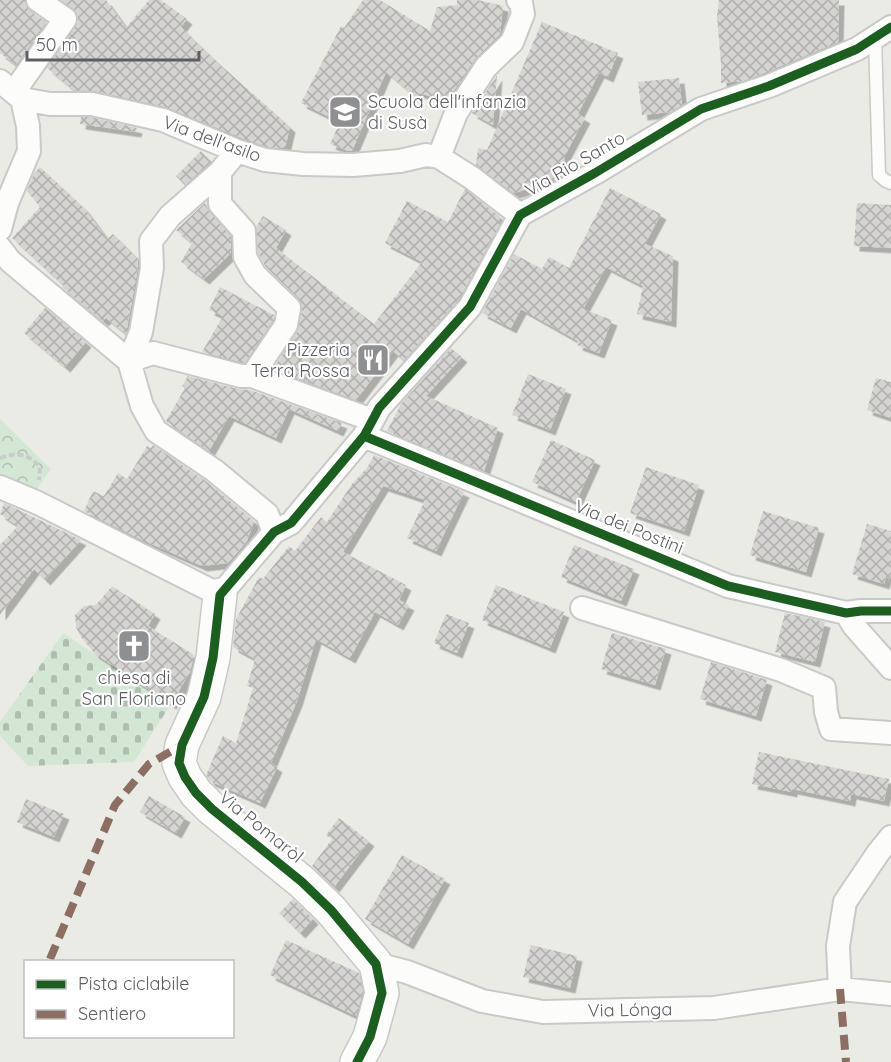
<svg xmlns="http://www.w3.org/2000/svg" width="891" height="1062" font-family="Quicksand,sans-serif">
<defs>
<pattern id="cemetery-stones" width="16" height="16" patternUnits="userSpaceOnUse" patternTransform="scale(1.5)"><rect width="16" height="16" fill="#d4e7d4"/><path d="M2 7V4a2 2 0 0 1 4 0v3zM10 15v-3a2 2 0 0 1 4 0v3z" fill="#afbeb0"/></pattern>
<pattern id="park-crowns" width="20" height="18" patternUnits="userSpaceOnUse" patternTransform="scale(1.5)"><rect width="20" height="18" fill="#d4e7d4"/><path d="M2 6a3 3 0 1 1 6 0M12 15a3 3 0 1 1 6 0" fill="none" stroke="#afbeb0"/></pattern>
<pattern id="building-cross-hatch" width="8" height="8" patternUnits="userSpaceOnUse" patternTransform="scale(1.5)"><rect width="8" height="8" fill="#d5d4d1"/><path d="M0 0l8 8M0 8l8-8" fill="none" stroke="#b0afad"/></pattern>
<filter id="shadow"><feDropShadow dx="5.5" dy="5.5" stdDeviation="0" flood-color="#0004"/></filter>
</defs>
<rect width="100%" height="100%" fill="#ebebe6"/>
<path fill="url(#cemetery-stones)" d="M63 633 171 704 134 762 28 766 0 736V722Z"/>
<path fill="url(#park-crowns)" d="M0 419 51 469 32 496 0 479Z"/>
<path fill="url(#building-cross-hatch)" filter="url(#shadow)" d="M0 0H25L30 11 46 22 16 65 0 53Z
M61 0H106L126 28 149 0H161L187 19 181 27 217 62 290 127 285 148 268 147 242 138 166 107 95 91 74 90 47 68 78 21 77 13Z
M363 0H380L430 31 437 7 457 5V0H478L503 6 500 34 475 59 447 101 419 93 417 98 386 72 352 151H348L330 144 340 122 301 103 341 26 344 28Z
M719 0H839L838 42 764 73 743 81 721 83V64L717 17Z
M542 22 618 53 608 77 599 73 578 114 585 118 564 157 565 174 551 182 514 193 476 165 478 148 487 150Z
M497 75 493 125 472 113Z
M679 78 682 105 670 112 642 115 638 82Z
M81 117H90L137 128 136 132 80 124Z
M201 151 211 162 185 185 176 176Z
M40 167 84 208 107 239 113 234 138 259V267L126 334 106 318 103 321 62 287 64 286 12 238 40 207 27 191 34 173Z
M610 188 661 214 645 244 673 256 671 322 637 314 643 286 606 267 583 309 612 320 599 353 577 345 578 341 521 309 511 328 482 313 514 254 542 269 549 257 569 268Z
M465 189 499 216 500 224 459 299 404 360 393 351 356 400 273 369 297 332 302 310 299 299 266 267 258 253 256 227 263 216 286 230 276 248 374 324 422 262 385 243 407 201 448 222Z
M205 203 210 213 231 236V253L204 279 181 262 192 243 176 230Z
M857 203 891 205V248L854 246Z
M220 287 274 315 273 320 245 363 202 352 223 316 209 310Z
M45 308 86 342 65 367 24 333Z
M451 348 462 357 426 396 498 428 484 471 387 431 401 404Z
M528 374 566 389 550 430 512 415Z
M188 376 238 389 250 390 342 423 338 431 289 409 276 438 229 416 209 451 166 421 185 388 182 386Z
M876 378 891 382V418L867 410Z
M551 440 595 460 576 502 532 482Z
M153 445 207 482 254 521 247 541 228 563 202 566 140 539 84 511 93 491 104 496 118 473 127 479 147 446 151 448Z
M374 455 464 492 436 551 407 538 425 500 383 486 343 552 406 585 399 600 409 605 398 625 375 612 350 658 316 639 297 701 271 763 277 767 260 803 210 781 206 775 223 736 236 743 253 688 247 686 255 659 233 647 236 619 259 577 263 579 289 546 295 551 321 517 327 522 352 484 367 468Z
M646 467 699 485 684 531 630 513Z
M4 503 81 540 45 580 34 569 0 615V545L18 526 0 514Z
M763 511 819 528 806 572 750 555Z
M867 524 891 531V579L886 577 884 584 852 574Z
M574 545 634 569 621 601 561 577Z
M496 585 564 612 550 648 482 620Z
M112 586 155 614 148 626 194 655 190 672 171 704 95 654 81 637 76 627 75 615 84 606 96 605Z
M785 613 825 622 815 662 775 652Z
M446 614 469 623 457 653 434 643Z
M612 633 666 649 655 685 601 669Z
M711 662 767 680 756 716 700 699Z
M759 752 889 779 884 801 851 794 850 801 792 789V792L752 784Z
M149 796 185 817 176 833 140 812Z
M26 799 64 814 54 837 17 822Z
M339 818 369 841 334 887 312 866 332 839 326 835Z
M402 855 445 879 408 944 365 919Z
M293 899 313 919 300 933 279 913Z
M286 940 359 973 363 992 356 1016 270 975Z
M531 945 577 956 570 988 523 977Z"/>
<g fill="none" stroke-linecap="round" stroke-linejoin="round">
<g stroke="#c8c9c8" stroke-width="15">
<path id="lane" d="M875 38 879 175 886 181 891 183"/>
</g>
<g stroke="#c8c9c8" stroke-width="26">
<path id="street" d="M518 0 521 3 523 14 512 42 486 67 456 113 439 157 472 178 520 215
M0 81 22 99 50 104H92L163 120 237 151 265 160 303 164 353 165 400 161 426 155 439 157
M14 92 65 19 38 0
M220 172V204L244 231 245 257 255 275 289 308 286 325 252 376
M0 229 7 203 29 151 28 126 22 99
M0 248 10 261 129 361 142 406 156 431 215 471 267 514 274 532
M129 361 153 353 241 376H252L372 420
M129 361 141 332 152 268 151 241 170 216 220 172 237 151
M364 436 728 586 846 613 861 611H891
M0 487 38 503 220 595 274 532 291 523 364 436 379 408 470 307 520 215 595 173 701 109 769 86 857 49 891 27
M582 608 781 670 824 688 826 712 831 729 891 733
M846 613 854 626 891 668
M376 964 407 972 482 1001 543 1012 714 1008 840 989 891 994
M840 989 838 946 845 902 878 853 891 837"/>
</g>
<g stroke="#c9c9c9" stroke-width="36">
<path id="secondary" d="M220 595 213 658 204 697 182 745 179 763 185 777 196 793 212 809 302 882 331 910 376 964 382 993 370 1037 357 1062"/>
</g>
<path stroke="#c8ccca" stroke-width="4" stroke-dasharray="6 3" stroke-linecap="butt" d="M0 458C18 452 27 453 40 467L39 480"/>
<use href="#lane" stroke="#fcfcfb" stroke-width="12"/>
<use href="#street" stroke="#fcfcfb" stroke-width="22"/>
<use href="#secondary" stroke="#fcfcfb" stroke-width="33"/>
<path stroke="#8d6e63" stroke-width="8" stroke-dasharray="15 8" stroke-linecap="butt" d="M50 959 115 805 149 764 182 745
M840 989 846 1062"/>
<g stroke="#fff" stroke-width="13">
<path id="cycleway" d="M364 436 728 586 846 613 861 611H891
M357 1062 370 1037 382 993 376 964 331 910 302 882 212 809 196 793 185 777 179 763 182 745 204 697 213 658 220 595 274 532 291 523 364 436 379 408 470 307 520 215 595 173 701 109 769 86 857 49 891 27"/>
</g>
<use href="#cycleway" stroke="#1b5e20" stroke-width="9"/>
</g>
<defs>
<g id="school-square" transform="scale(1.725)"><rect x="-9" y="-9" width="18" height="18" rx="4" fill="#8e8f91" stroke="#fff"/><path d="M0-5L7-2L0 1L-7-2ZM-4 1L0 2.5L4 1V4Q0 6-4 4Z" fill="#fff"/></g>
<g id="restaurant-square" transform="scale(1.725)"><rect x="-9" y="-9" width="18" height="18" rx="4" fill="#8e8f91" stroke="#fff"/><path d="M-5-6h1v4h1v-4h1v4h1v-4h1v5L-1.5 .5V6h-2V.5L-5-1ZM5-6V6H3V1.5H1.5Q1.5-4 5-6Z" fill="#fff"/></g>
<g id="church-square" transform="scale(1.725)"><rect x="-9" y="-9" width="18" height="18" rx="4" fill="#8e8f91" stroke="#fff"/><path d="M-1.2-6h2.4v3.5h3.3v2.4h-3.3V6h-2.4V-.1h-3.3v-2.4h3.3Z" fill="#fff"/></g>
</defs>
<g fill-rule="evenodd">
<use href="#school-square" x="345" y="112"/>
<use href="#restaurant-square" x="373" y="360"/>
<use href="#church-square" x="134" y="646"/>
</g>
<g text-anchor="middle" stroke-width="4.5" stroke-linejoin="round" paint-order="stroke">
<g font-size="18" fill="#5c5e63" stroke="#fff" text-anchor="start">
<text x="368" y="108">Scuola dell'infanzia<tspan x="368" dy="21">di Susà</tspan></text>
<text x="350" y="356" text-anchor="end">Pizzeria<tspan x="350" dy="21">Terra Rossa</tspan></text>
<text x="134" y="684" text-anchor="middle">chiesa di<tspan x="134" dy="21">San Floriano</tspan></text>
</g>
<g font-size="18" fill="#5c5e63" stroke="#fff">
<text transform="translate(212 139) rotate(20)" y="6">Via dell'asilo</text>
<text transform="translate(575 164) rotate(-30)" y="6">Via Rio Santo</text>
<text transform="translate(629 527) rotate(22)" y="6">Via dei Postini</text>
<text transform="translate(261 827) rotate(39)" y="6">Via Pomaròl</text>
<text transform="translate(630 1010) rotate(-1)" y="6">Via Lónga</text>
</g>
</g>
<rect x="24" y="960" width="210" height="78" fill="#ffffff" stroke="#bebfc1" stroke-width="1.5"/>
<rect x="36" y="980" width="30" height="9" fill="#1b5e20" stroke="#bebfc1" stroke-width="1.5"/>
<text x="78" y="990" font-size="18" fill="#5c5e63">Pista ciclabile</text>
<rect x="36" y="1010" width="30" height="9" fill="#8d6e63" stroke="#bebfc1" stroke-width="1.5"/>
<text x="78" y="1020" font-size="18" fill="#5c5e63">Sentiero</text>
<path d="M27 51v9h172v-9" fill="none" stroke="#5c5e63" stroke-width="3"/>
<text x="36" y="51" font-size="18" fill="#5c5e63" stroke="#ffffff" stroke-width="4.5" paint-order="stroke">50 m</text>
</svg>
